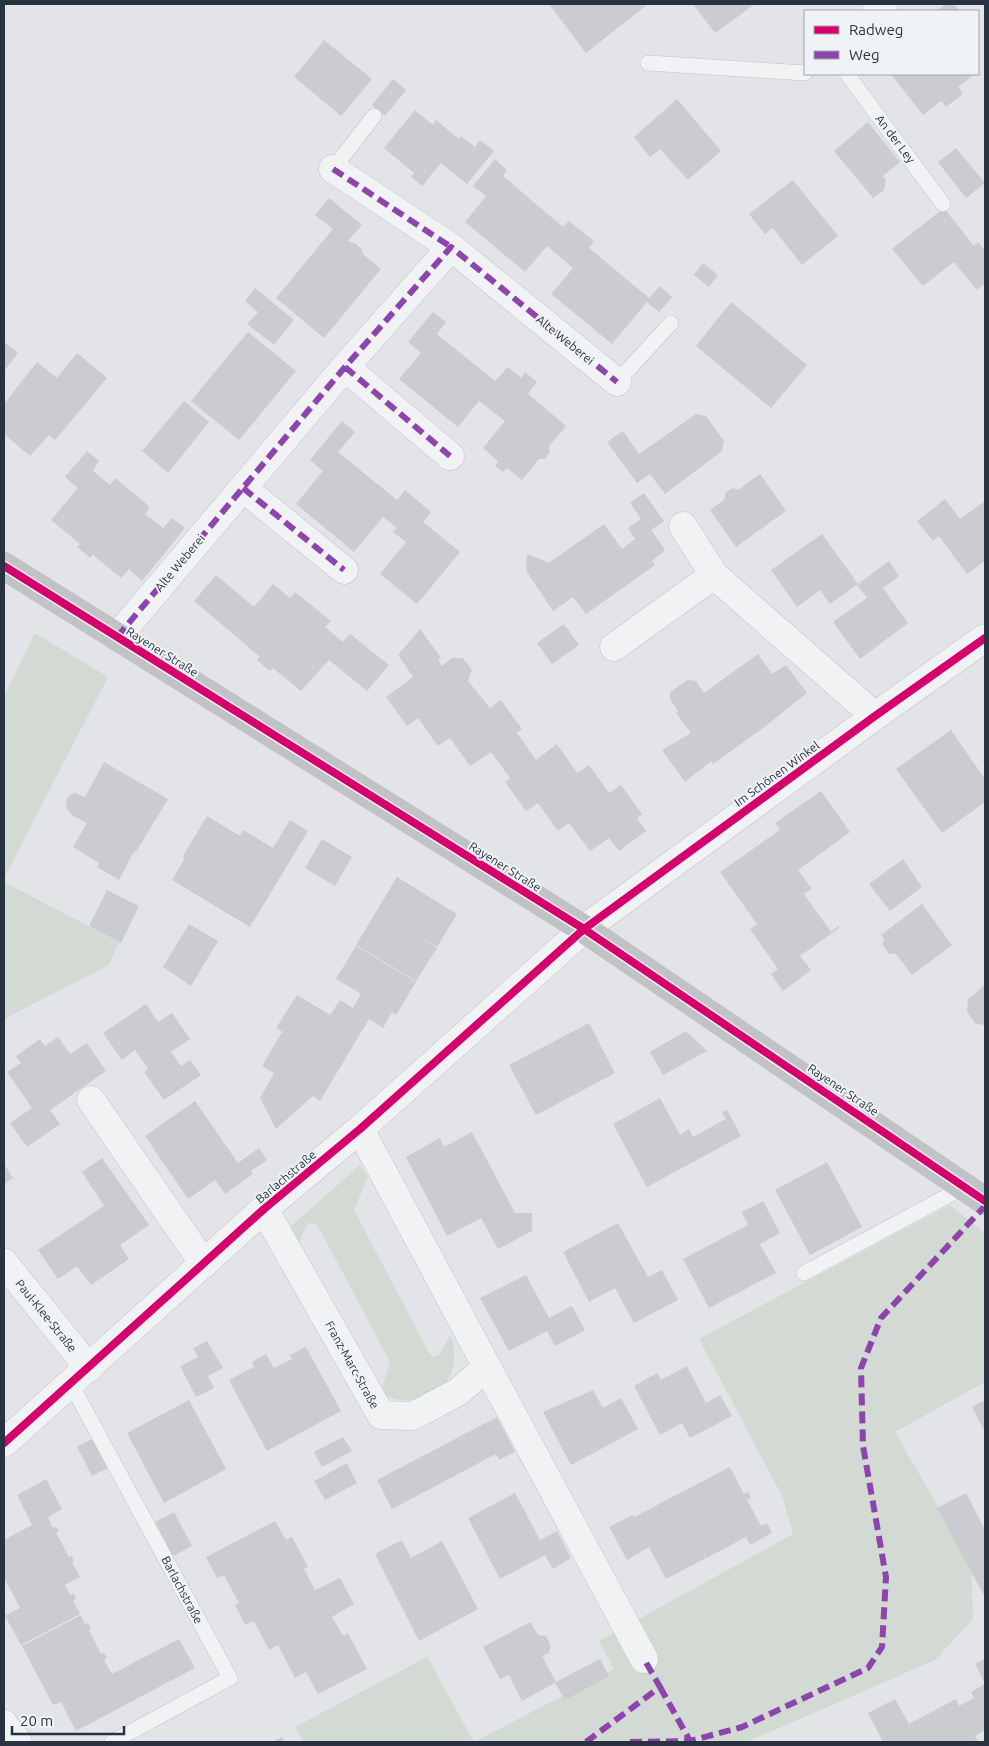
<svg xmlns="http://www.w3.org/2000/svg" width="989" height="1746" font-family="Ubuntu,sans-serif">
<rect width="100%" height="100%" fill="#e2e4e7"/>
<path fill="#d3dad3" d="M35 633 108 677 4 878V696Z
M4 882 119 942 109 965 4 1019Z
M360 1165 368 1177 354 1210 429 1353 434 1357 439 1355 450 1336C454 1341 454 1348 454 1355 454 1365 452 1376 445 1384 431 1399 400 1407 383 1393L382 1388 390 1362 317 1224 307 1223 300 1241 294 1240 288 1229Z
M950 1205 985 1233V1382L895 1432 971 1564 973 1619 935 1660 747 1742H304L295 1727 427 1657 474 1742 614 1669 599 1641 793 1534 782 1496 699 1339Z"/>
<path fill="#cacccf" d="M549 4H648L586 53Z
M693 4H755L715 33Z
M946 4H954L960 11H936Z
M324 40 372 79 341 116 294 77Z
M891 74H974L958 87 963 94 946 107 941 101 923 115Z
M393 79 406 90 385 116 372 105Z
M677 99 721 151 688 180 660 149 650 157 634 137Z
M415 110 433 125 436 120 459 139 461 136 475 147 480 140 494 151 467 184 441 163 422 186 411 177 414 173 384 148Z
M868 122 900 162 883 176 886 180 884 190 873 198 834 151Z
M956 148 985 183 966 198 938 162Z
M495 159 507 170 503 176 563 227 569 221 581 231 594 241 589 248 649 298 660 286 672 297 659 312 647 302 612 344 551 294 573 268 547 246 525 272 465 222 486 196 473 186Z
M793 180 838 236 802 265 773 228 765 234 749 214Z
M329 198 362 225 348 241 356 244 362 249 363 254 381 269 324 338 276 298 333 229 315 215Z
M944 208 974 246 978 242 985 251V283L977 290 954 262 923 286 892 249Z
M703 263 718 275 709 287 694 275Z
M255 288 294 320 274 345 247 324 258 312 245 301Z
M731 302 807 365 771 408 696 346Z
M433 312 446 322 437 334 495 381 508 367 521 378 525 372 537 382 528 394 566 426 549 446 550 452 545 459H539L522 480 507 468 503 472 495 466 498 461 483 448 505 421 479 401 458 427 399 379 421 353 408 342Z
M248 332 296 371 239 440 191 401Z
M6 343 18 353 4 371V346Z
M77 353 107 378 55 440 49 435 30 456 4 434V404L37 362 57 378Z
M184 401 209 422 168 473 142 451Z
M696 414 706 416 724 441 722 451 665 494 650 474 637 483 607 442 623 431 639 454Z
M342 421 355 432 338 452 397 500 405 490 431 512 423 522 460 552 417 604 380 574 406 542 393 532 397 528 383 517 354 552 296 504 323 471 310 460Z
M87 451 99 461 93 471 110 485 115 478 150 507 145 514 163 528 172 518 185 528 142 581 129 569 121 578 93 555 90 558 77 547 80 544 51 520 78 488 65 477Z
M760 474 786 511 736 547 710 510 725 499V493L733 488 738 490Z
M644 493 664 521 651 530 665 550 652 561 655 565 586 614 573 597 553 611 527 572 526 560 528 554 549 563 604 524 622 549 635 539 628 528 641 519 630 503Z
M945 499 960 519 985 501V561L967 574 939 536 933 541 917 521Z
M822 534 858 584 830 604 820 590 797 607 771 570Z
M889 561 899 576 883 588 908 623 860 659 833 622 867 598 857 585Z
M216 575 254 607 273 584 290 598 295 592 331 621 325 627 343 642 350 634 389 665 367 691 329 660 301 691 273 668 270 671 257 660 260 657 194 601Z
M564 624 579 645 552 664 537 643Z
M420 629 441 658 438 660 442 666 452 658H463L472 670 468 681 490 708 501 700 522 729 517 733 536 760 557 744 577 773 589 765 609 793 621 785 642 814 637 818 646 831 619 851 609 838 590 851 569 823 558 831 538 803 526 811 505 782 510 778 491 752 470 766 450 738 438 746 418 718 407 726 386 697 413 677 398 655Z
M758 654 772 674 786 665 807 693 767 725 713 764 711 761 685 782 662 750 691 733 676 713 678 711 670 699V692L688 680 696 681 704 693Z
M951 730 985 779V802L942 833 896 769Z
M104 762 168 799 136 852 134 851 119 880 97 867 99 863 73 847 87 823 73 816 66 808 67 799 70 795 75 793 85 797Z
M821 791 850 832 798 870 812 889 804 894 831 932 838 926 839 928 800 956 811 970 783 991 771 974 778 969 750 929 757 924 720 872 780 830 775 823Z
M207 816 240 836 243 830 273 848 290 820 308 831 250 927 172 880 185 858 183 856Z
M322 839 352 857 335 886 305 868Z
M903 859 922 887 890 911 869 884Z
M397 877 457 914 437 947 410 931 437 948 416 981 356 945Z
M107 890 139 906 121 943 89 926Z
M922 904 952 945 912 975 896 954H889L883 945 884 939 881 935Z
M189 924 218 941 191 986 163 967Z
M356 946 416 982 396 1015 392 1012 383 1028 369 1019 320 1101 313 1096 276 1129 260 1098 274 1073 262 1066 282 1032 334 1063 276 1028 297 995 330 1015 340 1000 353 1008 361 994 336 979Z
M985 985V1025L976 1024 967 1012 968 999Z
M146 1004 158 1022 172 1013 190 1039 171 1052 181 1066 190 1060 201 1075 164 1100 144 1072 148 1069 135 1050 122 1060 103 1033Z
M589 1023 615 1073 536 1115 509 1065Z
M686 1031 707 1051 663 1075 650 1052Z
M58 1037 70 1054 87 1043 106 1071 50 1110 60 1124 27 1147 10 1123 32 1108 7 1072 21 1063 16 1056 40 1039 45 1046Z
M660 1098 680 1135 689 1129 693 1137 726 1119 722 1112 727 1110 741 1136 647 1187 613 1124Z
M195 1101 238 1163 259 1148 267 1160 251 1171 253 1174 225 1194 215 1180 188 1199 145 1136Z
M472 1132 515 1213H532V1231L498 1249 481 1218 447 1236 406 1157 440 1138 444 1147Z
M102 1158 149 1225 120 1245 129 1259 91 1285 77 1266 58 1279 38 1250 104 1206 82 1172Z
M827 1162 862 1227 810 1255 775 1190Z
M4 1164 13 1178 4 1184Z
M763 1201 780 1233 760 1244 776 1273 709 1308 683 1259 748 1225 742 1212Z
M618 1223 648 1277 662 1270 678 1300 634 1323 615 1288 589 1302 563 1252Z
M526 1275 549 1318 572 1306 585 1330 555 1346 547 1331 509 1351 480 1298Z
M207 1341 223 1368 208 1376 214 1388 196 1397 180 1366 198 1357 193 1348Z
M306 1347 341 1411 267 1451 229 1380 254 1367 252 1362 266 1354 274 1368 292 1359 290 1355Z
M687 1366 706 1403 720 1395 732 1416 690 1438 682 1423 660 1435 634 1386 657 1373 661 1380Z
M593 1390 603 1408 621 1398 638 1429 571 1465 543 1412Z
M189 1400 226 1469 164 1503 127 1433Z
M985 1400V1432L972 1407Z
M497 1417 515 1452 499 1460 496 1454 392 1509 377 1480Z
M343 1437 352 1451 322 1467 314 1452Z
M92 1439 107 1468 92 1476 77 1447Z
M347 1463 357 1483 325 1500 314 1481Z
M730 1467 744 1494 748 1492 751 1498 747 1500 761 1526 767 1523 772 1533 750 1545 746 1537 707 1558 702 1548 706 1558 666 1579 649 1547 627 1560 609 1527 633 1515 634 1517Z
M46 1479 62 1509 48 1517 53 1528 56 1526 59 1532 56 1533 69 1557 72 1556 74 1561 72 1562 80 1577 25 1606 65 1585 70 1595 73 1593 76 1599 73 1600 80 1614 21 1645 5 1616 20 1608 4 1577V1540L32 1525 17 1495Z
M515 1493 540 1540 557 1531 571 1558 553 1569 545 1555 500 1579 468 1518Z
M966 1493 985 1530V1592L983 1594 937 1508Z
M174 1512 192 1546 173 1556 155 1522Z
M275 1521 286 1540 292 1537 308 1567 304 1569 315 1590 340 1578 354 1604 332 1617 343 1636 348 1633 367 1669 318 1694 306 1672 295 1678 278 1645 269 1650 254 1621 245 1625 235 1605 239 1603 224 1575 217 1578 206 1557Z
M402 1540 411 1558 442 1541 478 1609 419 1641 375 1554Z
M81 1615 85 1625 88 1623 91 1629 89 1630 101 1654 104 1653 107 1658 104 1660 112 1674 179 1639 195 1668 76 1731 61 1702 53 1705 22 1646Z
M530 1622 538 1635 546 1636 551 1646 549 1653 542 1656 556 1682 600 1659 609 1676 565 1700 555 1683 522 1701 509 1675 500 1679 483 1647Z
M985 1659V1684L975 1664Z
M985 1684V1730L975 1736 979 1742H883L868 1713 895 1699 909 1724 956 1699 959 1706 974 1698 971 1692Z
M282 1737 285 1742H272Z"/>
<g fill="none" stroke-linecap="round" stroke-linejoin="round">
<g stroke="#c0c2c5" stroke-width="16">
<path id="lane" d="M648 63 805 73
M847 74 943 204
M333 169 374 116
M617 382 671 323
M804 1273 966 1186
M71 1384 230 1678 112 1742"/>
</g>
<g stroke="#c0c2c5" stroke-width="29">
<path id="street" d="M876 11 883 4
M333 169 451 247
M345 367 450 456
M243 488 344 570
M683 526 714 575 875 716
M117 637 345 367 451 247 617 382
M614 647 714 575
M91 1100 204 1264
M264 1209 381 1415 413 1416 458 1392 487 1367 360 1129
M4 1263 89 1368
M487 1367 644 1659
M4 1443 264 1209 360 1129 584 929 875 716 985 638
M4 1724 18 1742"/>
</g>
<use href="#lane" stroke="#f1f2f4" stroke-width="15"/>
<use href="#street" stroke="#f1f2f4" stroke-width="28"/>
<path stroke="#c0c2c6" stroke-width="28" d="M4 566 584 929 985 1201"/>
<path stroke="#8e44ad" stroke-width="6" stroke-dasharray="12 6" stroke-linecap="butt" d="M333 169 451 247
M345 367 450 456
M243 488 344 570
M117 637 345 367 451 247 617 382
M660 1687 690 1741
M586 1742 660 1687 644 1659
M630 1742 690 1741 742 1727 868 1668 882 1647 886 1577 863 1446 861 1368 881 1318 985 1206"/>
<g stroke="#f0f3f6" stroke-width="11">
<path id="cycleway" d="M4 566 584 929 985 1201
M4 1443 264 1209 360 1129 584 929 875 716 985 638"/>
</g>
<use href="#cycleway" stroke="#d6006c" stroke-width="8"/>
</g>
<g text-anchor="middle" stroke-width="4" stroke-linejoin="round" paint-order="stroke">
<g font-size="12" fill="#293240" stroke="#f0f3f6">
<text transform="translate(895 139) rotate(53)" y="4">An der Ley</text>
<text transform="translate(565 340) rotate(39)" y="4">Alte Weberei</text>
<text transform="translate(180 563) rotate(-50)" y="4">Alte Weberei</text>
<text transform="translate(162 652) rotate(32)" y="4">Rayener Straße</text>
<text transform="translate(777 774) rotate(-36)" y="4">Im Schönen Winkel</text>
<text transform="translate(505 867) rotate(32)" y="4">Rayener Straße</text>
<text transform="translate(843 1090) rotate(34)" y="4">Rayener Straße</text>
<text transform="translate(286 1177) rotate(-40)" y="4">Barlachstraße</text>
<text transform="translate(46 1316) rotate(51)" y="4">Paul-Klee-Straße</text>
<text transform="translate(352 1365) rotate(61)" y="4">Franz-Marc-Straße</text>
<text transform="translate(182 1590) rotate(62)" y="4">Barlachstraße</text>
</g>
</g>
<rect width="989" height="1746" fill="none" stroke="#293240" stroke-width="10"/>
<rect x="804" y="10" width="175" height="65" fill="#f0f3f6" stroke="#a0a6ad"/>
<rect x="814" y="26" width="25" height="8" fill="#d6006c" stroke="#a0a6ad"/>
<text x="849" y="35" font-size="15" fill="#293240">Radweg</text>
<rect x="814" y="51" width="25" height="8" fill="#8e44ad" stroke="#a0a6ad"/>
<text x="849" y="60" font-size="15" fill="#293240">Weg</text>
<path d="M12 1726v8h112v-8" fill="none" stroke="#293240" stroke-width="2.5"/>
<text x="20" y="1726" font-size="15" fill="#293240" stroke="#f0f3f6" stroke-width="4" paint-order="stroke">20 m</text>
</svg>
